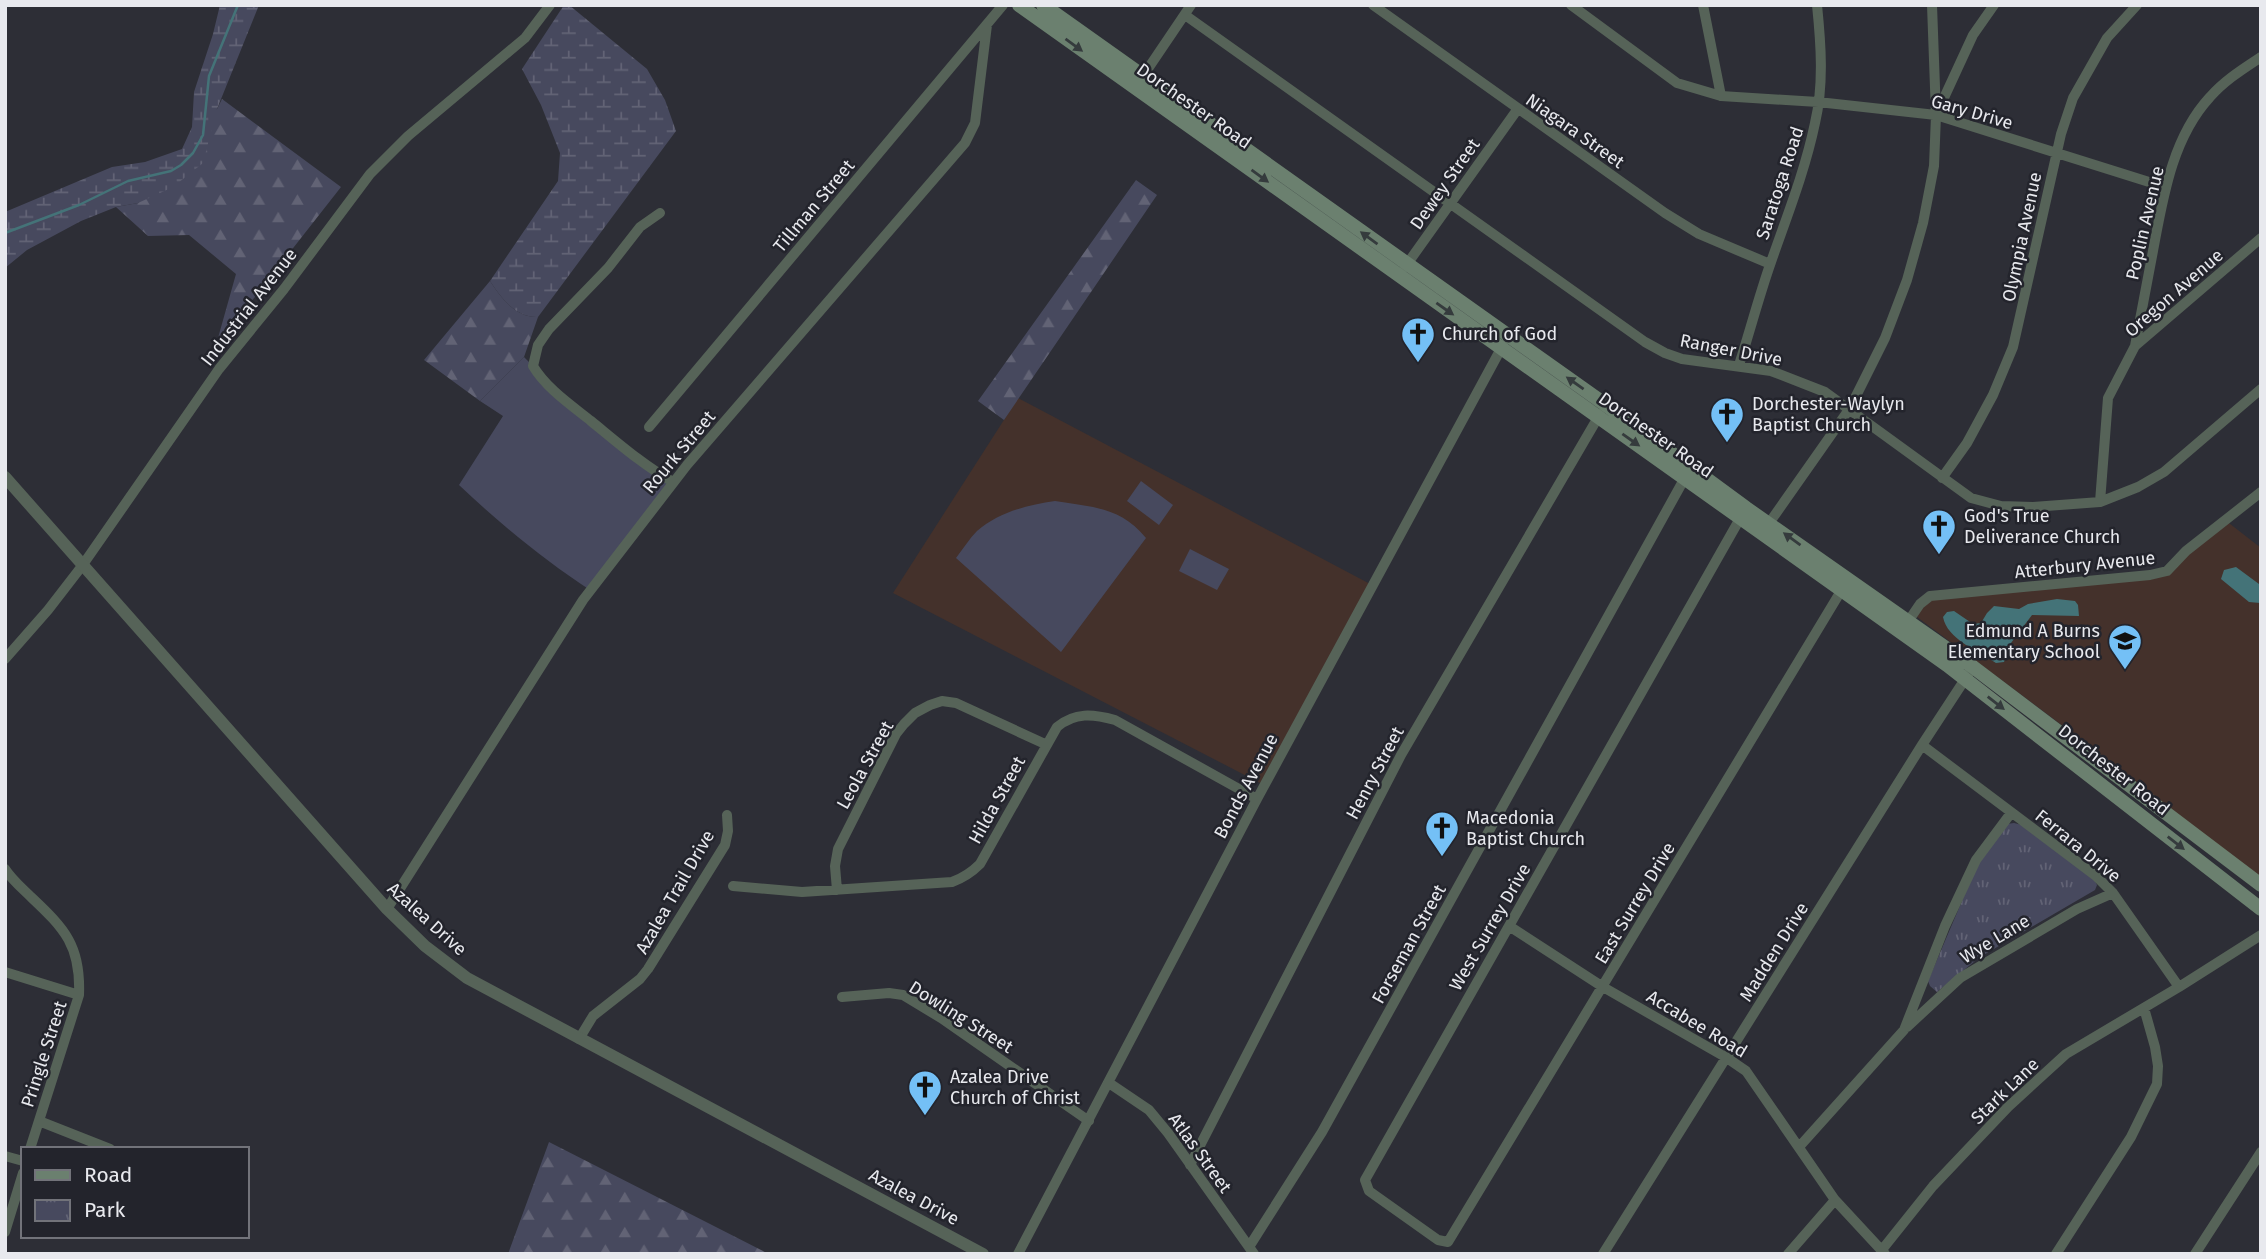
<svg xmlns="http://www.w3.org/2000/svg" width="2266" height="1259" font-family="'Fira Sans',sans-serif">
<defs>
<pattern id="forest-firs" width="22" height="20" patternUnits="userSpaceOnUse" patternTransform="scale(1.75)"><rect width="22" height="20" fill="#47495e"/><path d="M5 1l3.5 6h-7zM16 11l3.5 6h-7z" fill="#626375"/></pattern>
<pattern id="wetland-marsh" width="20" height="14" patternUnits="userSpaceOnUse" patternTransform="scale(1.75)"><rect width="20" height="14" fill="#47495e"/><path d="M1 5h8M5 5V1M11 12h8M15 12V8" fill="none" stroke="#626375"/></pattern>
<pattern id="park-tufts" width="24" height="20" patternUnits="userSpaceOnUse" patternTransform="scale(1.75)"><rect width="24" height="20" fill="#47495e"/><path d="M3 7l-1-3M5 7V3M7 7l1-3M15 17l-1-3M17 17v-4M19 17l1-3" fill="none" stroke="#626375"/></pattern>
</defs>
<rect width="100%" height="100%" fill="#2d2e36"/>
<path fill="#44312b" d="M1018 398 1372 585 1264 785 893 593Z
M2225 520 2261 548V873L2258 876 2055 720 1913 614 1930 596 2167 571Z"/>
<path fill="#47495e" d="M524 357 533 366 540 378 673 482 590 590C544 560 499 523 459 485L503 416 480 401Z
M1141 481 1173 505 1159 525 1127 501Z
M1055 501C1092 507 1121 507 1146 538L1061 652 956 558C963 549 969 539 977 531 999 512 1028 505 1055 501Z
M1190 549 1229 569 1217 590 1179 571Z"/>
<path fill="url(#forest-firs)" d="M222 99 341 187 221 340 218 338 236 274 189 235 148 236 116 207 138 203 217 109Z
M1136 180 1157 195 1004 420 978 401Z
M490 281C501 298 516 318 538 317L524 357 480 401 424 360Z
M549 1142 769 1254H508Z"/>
<path fill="url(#wetland-marsh)" d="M220 5H259L217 109 203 163 173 187 138 203 116 207 81 221 27 250 5 268V212L112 167 145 162 182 149 192 127 194 92 213 34Z
M564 5H569L647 69 665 100 676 131 538 317C516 318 501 298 490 281L558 181 560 153 541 105 522 69Z"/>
<path fill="url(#park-tufts)" d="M2014 823 2022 825 2094 879 2097 885 2095 890 1980 957 1937 992 1930 986 1928 981 1979 861 2007 824Z"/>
<path fill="#447378" d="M2236 567 2259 584 2261 589 2260 603 2249 602 2221 579 2224 570Z
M2057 599 2075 601 2078 605 2079 616 2032 615 2011 643 2004 662 1996 663C1978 651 1947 639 1943 617L1947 612 1954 611 1973 624 1981 623 1987 613 1994 606 2019 609 2028 604Z"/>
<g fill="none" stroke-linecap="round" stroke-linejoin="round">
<path stroke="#447378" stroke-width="2.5" d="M5 233 79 205 128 181 171 171 181 165 193 153 203 135 209 76 238 5"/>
<path stroke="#566358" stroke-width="10" d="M1373 5 1665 213 1699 234 1770 264
M1571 5 1677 83 1721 96 1818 102 1936 115 2165 187
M1703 5 1721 96
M1185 15 1645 342 1665 353 1682 359 1771 371 1825 392 1971 498 2001 506 2033 507 2100 502 2138 487 2164 472 2261 389
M1141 79 1191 5
M1937 113 1973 35 1994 5
M660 213 640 227 608 268 549 329 538 345 533 366C546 388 571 405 591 421 618 443 643 465 673 482
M1405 267 1517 110
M2135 346C2141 314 2147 283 2153 251 2163 198 2172 138 2210 97 2225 80 2243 69 2261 57
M1739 365C1750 331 1759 296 1771 262 1787 216 1805 171 1815 123 1824 85 1821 44 1817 5
M649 427 1003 5
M1942 478 1967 443 1993 395 2013 347 2061 134 2073 98 2107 38 2137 5
M2100 502 2108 398 2135 346 2261 238
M1742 515 1365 1180 1369 1191 1438 1240 1448 1242 1844 586
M1765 529 1850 408 1885 338 1907 280 1923 223 1934 166 1936 115 1932 5
M1905 626 1920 604 1930 596 2150 575 2167 571 2186 551 2261 492
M5 659 48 610 82 566 219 369 284 289 370 174 408 136 525 38 550 5
M1922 745 2096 876 2113 893 2179 987
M5 869C12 880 22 888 31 897 65 929 81 946 79 995L30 1149
M733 886 802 892 952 882C963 878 972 872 980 864L1057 727C1075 712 1093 714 1115 720L1257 799
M837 890 835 866 838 849 896 734 904 724 915 713 930 705 942 701 956 703 1045 744
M387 909 583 600 687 465 965 143 975 123 987 25
M1509 926 1603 987 1727 1058 1746 1071 1835 1200 1885 1254
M5 972 79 995
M842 997 889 993 903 995 941 1018 1089 1121
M1907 1027 1960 978 2077 909 2113 893
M579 1039 593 1016 640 979 648 969 725 845 728 831 727 815
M1109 1083 1149 1110 1168 1133 1254 1254
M39 1121 110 1149
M1799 1147 1904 1030 1945 926 1976 860 2011 813
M5 1156 23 1161
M1190 1165 1401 755 1600 414
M5 1232 23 1173
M1249 1247 1322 1132 1687 474
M1881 1251 1933 1186 2008 1107 2066 1054 2179 987 2261 935
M1018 1254 1257 799 1503 345
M1603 1254 1922 745 1973 667
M1788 1254 1835 1200
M2056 1254 2131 1137 2157 1084 2158 1066 2155 1047 2144 1008
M2195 1254 2261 1152"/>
<path stroke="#566358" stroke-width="12" d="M5 477 387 909 425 946 467 978 983 1254"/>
<path stroke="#6b806f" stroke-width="14" d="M1019 5 1947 665 2261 909
M1043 5 1606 405 1746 508 1973 667 2261 885"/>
</g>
<defs><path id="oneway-solid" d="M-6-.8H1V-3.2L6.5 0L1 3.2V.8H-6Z" transform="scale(1.75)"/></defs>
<g fill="#353b3d">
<use href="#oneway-solid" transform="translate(1074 45) rotate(36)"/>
<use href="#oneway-solid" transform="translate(1260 176) rotate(36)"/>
<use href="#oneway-solid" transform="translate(1369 238) rotate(-144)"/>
<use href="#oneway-solid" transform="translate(1445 309) rotate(35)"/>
<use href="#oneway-solid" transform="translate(1575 383) rotate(-145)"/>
<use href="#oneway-solid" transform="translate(1631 440) rotate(35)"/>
<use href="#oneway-solid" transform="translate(1792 539) rotate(-144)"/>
<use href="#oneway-solid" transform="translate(1996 703) rotate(38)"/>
<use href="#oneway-solid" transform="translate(2176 843) rotate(38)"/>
</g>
<defs>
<g id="church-pin" transform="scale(1.75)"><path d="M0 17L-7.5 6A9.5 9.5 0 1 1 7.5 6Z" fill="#74c0f6" stroke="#23242c"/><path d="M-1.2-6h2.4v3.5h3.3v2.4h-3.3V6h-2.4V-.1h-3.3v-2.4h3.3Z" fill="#111"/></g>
<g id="school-pin" transform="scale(1.75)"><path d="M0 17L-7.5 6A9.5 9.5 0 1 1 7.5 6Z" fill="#74c0f6" stroke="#23242c"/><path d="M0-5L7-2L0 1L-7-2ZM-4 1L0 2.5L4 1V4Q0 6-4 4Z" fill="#111"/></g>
</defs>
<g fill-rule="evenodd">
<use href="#church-pin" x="1418" y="334"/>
<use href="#church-pin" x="1727" y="414"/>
<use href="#church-pin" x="1939" y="526"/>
<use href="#school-pin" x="2125" y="641"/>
<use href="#church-pin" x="1442" y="828"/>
<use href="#church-pin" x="925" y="1087"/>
</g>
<g text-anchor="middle" stroke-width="5" stroke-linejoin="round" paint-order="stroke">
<g font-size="18" fill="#e8e9ee" stroke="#23242c">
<text transform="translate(1194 106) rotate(35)" y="6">Dorchester Road</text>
<text transform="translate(1972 112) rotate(16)" y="6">Gary Drive</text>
<text transform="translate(1575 131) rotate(35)" y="6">Niagara Street</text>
<text transform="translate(1780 183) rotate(-72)" y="6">Saratoga Road</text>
<text transform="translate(1445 184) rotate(-55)" y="6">Dewey Street</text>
<text transform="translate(814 206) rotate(-50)" y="6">Tillman Street</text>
<text transform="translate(2145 223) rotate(-77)" y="6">Poplin Avenue</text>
<text transform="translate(2022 237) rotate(-78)" y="6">Olympia Avenue</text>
<text transform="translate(2174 293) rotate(-41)" y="6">Oregon Avenue</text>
<text transform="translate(249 307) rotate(-52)" y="6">Industrial Avenue</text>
<text transform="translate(1731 350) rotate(11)" y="6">Ranger Drive</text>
<text transform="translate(1656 435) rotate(35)" y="6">Dorchester Road</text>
<text transform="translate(679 452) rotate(-50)" y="6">Rourk Street</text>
<text transform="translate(2085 565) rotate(-6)" y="6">Atterbury Avenue</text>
<text transform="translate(865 765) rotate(-61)" y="6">Leola Street</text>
<text transform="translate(2114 770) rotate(38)" y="6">Dorchester Road</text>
<text transform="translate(1375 773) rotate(-62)" y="6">Henry Street</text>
<text transform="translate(1246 786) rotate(-62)" y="6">Bonds Avenue</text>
<text transform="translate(997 800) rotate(-61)" y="6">Hilda Street</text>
<text transform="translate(2078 846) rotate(39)" y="6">Ferrara Drive</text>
<text transform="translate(675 892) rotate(-60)" y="6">Azalea Trail Drive</text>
<text transform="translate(1635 903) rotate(-59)" y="6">East Surrey Drive</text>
<text transform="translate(427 919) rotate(42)" y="6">Azalea Drive</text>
<text transform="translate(1490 927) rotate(-60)" y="6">West Surrey Drive</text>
<text transform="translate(1995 939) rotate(-31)" y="6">Wye Lane</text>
<text transform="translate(1409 944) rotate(-61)" y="6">Forseman Street</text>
<text transform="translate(1774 952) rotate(-58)" y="6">Madden Drive</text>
<text transform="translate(961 1017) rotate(32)" y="6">Dowling Street</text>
<text transform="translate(1697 1024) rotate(31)" y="6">Accabee Road</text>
<text transform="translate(44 1054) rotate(-72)" y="6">Pringle Street</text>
<text transform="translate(2005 1091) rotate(-44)" y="6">Stark Lane</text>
<text transform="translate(1200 1153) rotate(54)" y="6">Atlas Street</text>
<text transform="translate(914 1197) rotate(28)" y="6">Azalea Drive</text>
</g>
<g font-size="18" fill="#e8e9ee" stroke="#23242c" text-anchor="start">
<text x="1442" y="340">Church of God</text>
<text x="1752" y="410">Dorchester-Waylyn<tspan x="1752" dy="21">Baptist Church</tspan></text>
<text x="1964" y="522">God's True<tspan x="1964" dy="21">Deliverance Church</tspan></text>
<text x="2100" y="637" text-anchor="end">Edmund A Burns<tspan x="2100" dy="21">Elementary School</tspan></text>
<text x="1466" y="824">Macedonia<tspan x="1466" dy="21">Baptist Church</tspan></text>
<text x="950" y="1083">Azalea Drive<tspan x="950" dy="21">Church of Christ</tspan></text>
</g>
</g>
<rect width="2266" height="1259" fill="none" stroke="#e8e9ee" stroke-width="14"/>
<rect x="21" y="1147" width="228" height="91" fill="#23242c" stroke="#72737a" stroke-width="2"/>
<rect x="35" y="1170" width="35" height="10" fill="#6b806f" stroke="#72737a" stroke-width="2"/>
<text x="84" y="1182" font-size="21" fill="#e8e9ee">Road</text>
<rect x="35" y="1200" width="35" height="21" fill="url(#park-tufts)" stroke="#72737a" stroke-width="2"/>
<text x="84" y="1217" font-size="21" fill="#e8e9ee">Park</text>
</svg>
